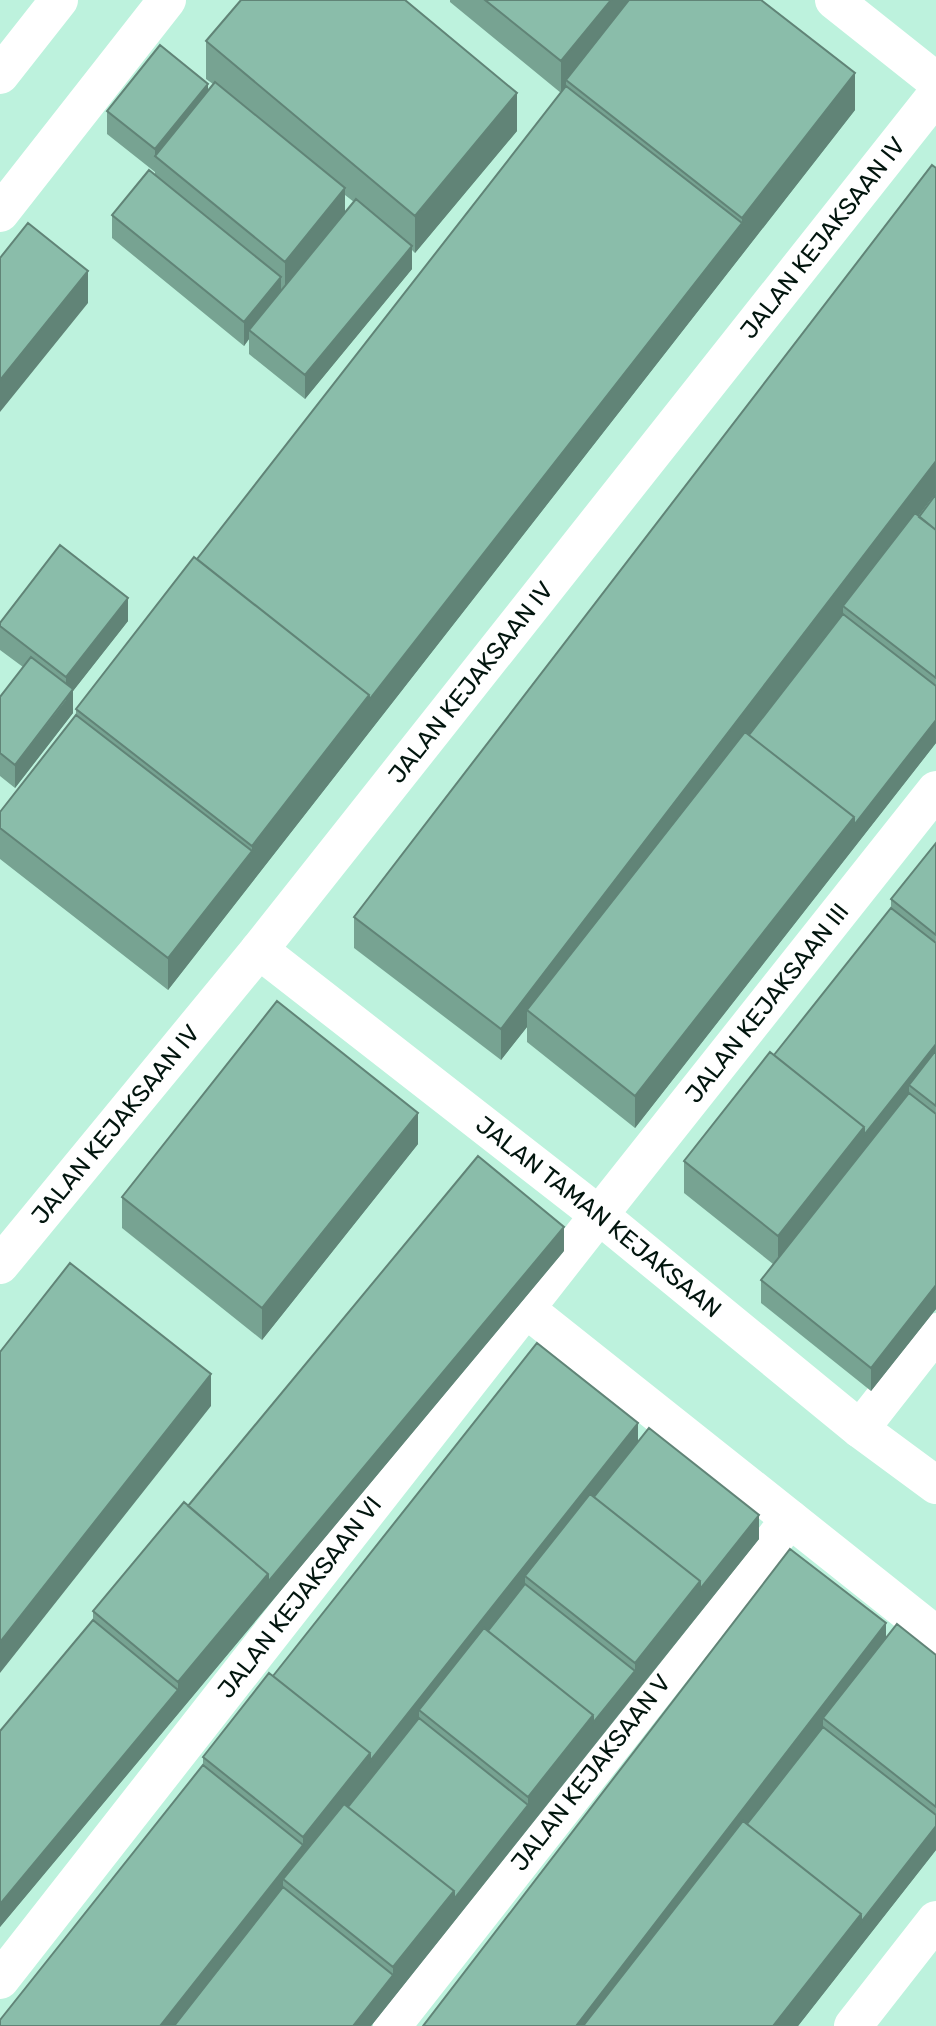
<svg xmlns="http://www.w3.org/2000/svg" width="936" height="2026" font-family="Rubik,sans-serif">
<rect width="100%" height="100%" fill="#bdf2dd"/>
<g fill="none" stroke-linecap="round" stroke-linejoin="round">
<g stroke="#fff" stroke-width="38">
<path d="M834 0 936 81"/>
<path d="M0 75 59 0"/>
<path d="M0 213 167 0"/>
<path id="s1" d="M259 950 599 1215 860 1429 936 1485"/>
<path id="s2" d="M0 1265 259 950 936 95"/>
<path d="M526 1309 936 1635"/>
<path d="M860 1429 936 1332"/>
<path id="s3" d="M0 1980 599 1215 936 790"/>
<path id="s4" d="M392 2026 790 1519"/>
</g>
<path stroke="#fff" stroke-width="38" d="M853 2026 936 1920"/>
</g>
<path fill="#77a392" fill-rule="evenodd" d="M450 0H761L855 110 168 990 0 859V812L76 715V709L197 559 561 93 450 2Z
M206 41 517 131 415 253 412 250V269L305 399 249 354V339L244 346 112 238V215L155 175V172L107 134V111L208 91 213 84 206 79ZM345 195 354 202 345 212Z
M936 168V493L918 516 936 494V743L635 1128 527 1042V1027L501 1060 354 948V917Z
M128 621 73 691V713L15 788 0 776V697L23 667 0 650V623Z
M936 843V1309L871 1391 761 1303V1280L773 1264 684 1193V1161L774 1055 891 908V899Z
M418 1144 262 1340 122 1228V1197Z
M564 1251 0 1927V1731L93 1620V1611L188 1506Z
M638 1442 759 1539 371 2026 203 1765V1757L273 1676Z
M886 1639 936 1655V1850L798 2026H423Z"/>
<path fill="#618477" d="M611 0H637L566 80V86L561 93V61Z
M855 73V110L168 990V958L252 851V846L369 695 742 223V218Z
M208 84V108L155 156V149Z
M517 93V131L415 253V216Z
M345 188V220L285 294V262Z
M412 246V269L305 399V375Z
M88 271V303L0 412V380Z
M281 277V301L249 330V339L244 346V322Z
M936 461V493L847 609 843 606V614L745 742 527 1010V1027L501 1060V1029Z
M128 598V621L73 691V713L15 788V765L66 700V677Z
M936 720V743L635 1128V1096L854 817Z
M936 1044V1067L909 1085V1101L778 1267V1236L864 1127Z
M418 1113V1144L262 1340V1308Z
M564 1227V1251L178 1714V1682L268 1574Z
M936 1285V1309L871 1391V1368Z
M211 1374V1406L0 1673V1642Z
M638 1423V1446L525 1576V1588L419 1710V1723L347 1814 283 1879V1893L178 2026H160L303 1845V1837L370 1753Z
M759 1515V1539L635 1694 371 2026H353L393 1975V1967L454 1891 528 1805V1797L593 1715 635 1671V1663L700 1581Z
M886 1623V1647L823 1718V1728L594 2026H576Z
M178 1690V1714L0 1927V1904Z
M936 1826V1850L798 2026H773L861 1914Z"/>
<path fill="#8abdaa" stroke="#618477" stroke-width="2" d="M241 0H405L517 93 415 216 206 41Z
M485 0H611L561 61Z
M629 0H761L855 73 742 218 566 80Z
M160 45 208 84 155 149 107 111Z
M215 82 345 188 285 262 155 156Z
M566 86 742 223 369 700V695L197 559Z
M932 165 936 168V461L501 1029 354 917Z
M149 170 281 277 244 322 112 215Z
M356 199 412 246 305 375 249 330Z
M28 223 88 271 0 380V258Z
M936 494V530L919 517Z
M915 513 936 530V678L843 606Z
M60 545 128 598 66 677 0 626V623Z
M194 557 369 695 252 846 76 709Z
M843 614 936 686V720L854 825V817L749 735Z
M31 657 73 689 15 765 0 753V697Z
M76 715 252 851 168 958 0 828V812Z
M745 732 854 817 635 1096 527 1010Z
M936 843V935L891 899Z
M891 908 936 943V1044L864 1135V1127L774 1055Z
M277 1001 418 1113 262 1308 122 1197Z
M936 1050V1106L909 1085Z
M770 1052 864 1127 778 1236 684 1161Z
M909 1093 936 1114V1285L871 1368 761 1280Z
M478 1156 564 1227 268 1582V1574L188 1506Z
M70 1263 211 1374 0 1642V1352Z
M537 1343 638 1423 370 1761V1753L273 1676Z
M649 1428 759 1515 700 1589V1581L594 1497Z
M590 1494 700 1581 635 1663 525 1576Z
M184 1502 268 1574 178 1682 93 1611Z
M790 1549 886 1623 576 2026H423Z
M525 1584 635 1671 593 1723V1715L488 1631Z
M93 1620 178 1690 0 1904V1731Z
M897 1624 936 1655V1807L823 1718Z
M484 1628 593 1715 528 1797 419 1710Z
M269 1673 370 1753 303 1837 203 1757Z
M419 1718 528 1805 454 1899V1891L348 1807Z
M823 1727 936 1815V1826L861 1922V1914L747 1824Z
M203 1765 303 1845 160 2026H0V2020Z
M344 1804 454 1891 393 1967 283 1879Z
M743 1821 861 1914 773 2026H583Z
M283 1887 393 1975 353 2026H174Z"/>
<g text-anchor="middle" stroke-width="5" stroke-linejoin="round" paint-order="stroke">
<g font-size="24" fill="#02150e" stroke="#d2fdec">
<text dy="8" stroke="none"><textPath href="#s2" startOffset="1316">JALAN KEJAKSAAN IV</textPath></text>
<text dy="8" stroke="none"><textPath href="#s2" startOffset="749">JALAN KEJAKSAAN IV</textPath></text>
<text dy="8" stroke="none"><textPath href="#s3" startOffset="1242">JALAN KEJAKSAAN III</textPath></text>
<text dy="8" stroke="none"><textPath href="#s2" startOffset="182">JALAN KEJAKSAAN IV</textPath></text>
<text dy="8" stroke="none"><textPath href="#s1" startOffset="432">JALAN TAMAN KEJAKSAAN</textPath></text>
<text dy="8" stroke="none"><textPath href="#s3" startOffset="486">JALAN KEJAKSAAN VI</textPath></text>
<text dy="8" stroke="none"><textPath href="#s4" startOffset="322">JALAN KEJAKSAAN V</textPath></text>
</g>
</g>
</svg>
